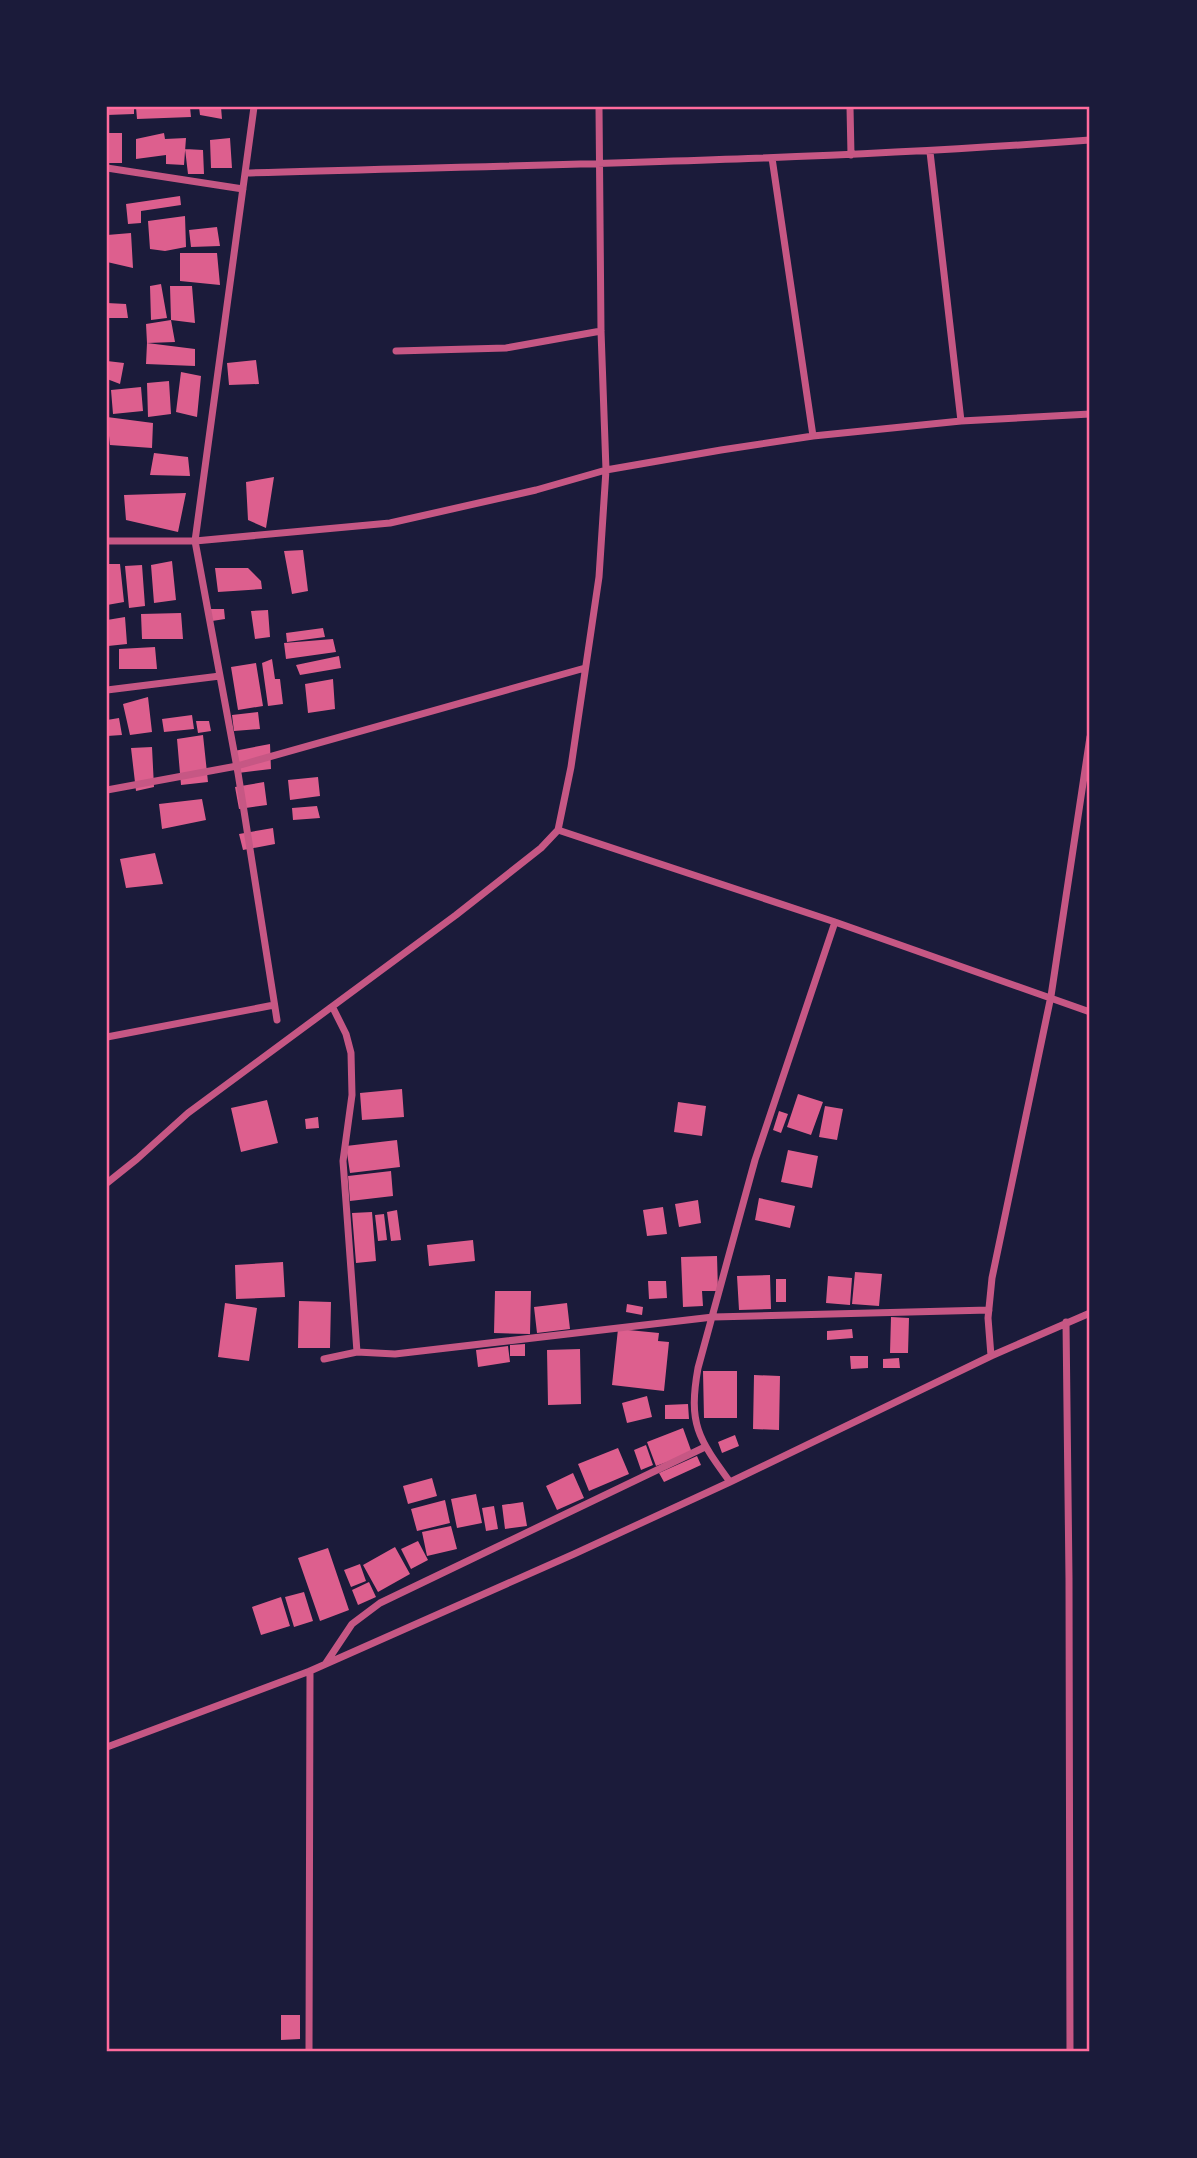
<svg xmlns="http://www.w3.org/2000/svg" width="1197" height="2158" font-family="'IBM Plex Serif',serif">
<rect width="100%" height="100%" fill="#1b1b3a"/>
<path fill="#dd5f8e" d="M107 107H134V114L107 115Z
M136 107H190L191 117 137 119Z
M199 107H221L222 119 200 115Z
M107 133H122V163H107Z
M164 133 165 139 186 138 184 165 166 164V155L136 159V139Z
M230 138 232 168H211L210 140Z
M185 149 203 150 204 174H188Z
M180 196 181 205 141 211V223L128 224 126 204Z
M185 216 186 247 165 251 150 249 148 221Z
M217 227 220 246 191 247 189 230Z
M131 233 133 268 107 262V235Z
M180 253H217L220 285 180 281Z
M161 284 167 318 151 320 150 286Z
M170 286H192L195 323 171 320Z
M107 303 126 304 128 318H107Z
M171 320 175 342 147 343 146 324Z
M147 343 195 349V366L146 364Z
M256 360 259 384 229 385 227 363Z
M107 361 124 363 120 384 107 379Z
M181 372 201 376 197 417 176 412Z
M169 381 171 414 148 417 147 383Z
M141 387 143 411 113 414 111 390Z
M107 417 153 423 152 448 110 445Z
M154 453 188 457 190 476 150 475Z
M274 477 266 528 248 520 246 482Z
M186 493 178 532 126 520 124 495Z
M303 550 308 591 292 594 284 551Z
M172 561 176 600 154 603 151 565Z
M107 564H120L124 602 107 605Z
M142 565 145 606 129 608 125 566Z
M215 568H248L261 581 262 589 218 592Z
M210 609H224L225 619 212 621Z
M268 610 270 637 255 639 251 611Z
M181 613 183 639H142L141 614Z
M125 617 127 644 108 646 107 620Z
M323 628 325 637 287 642 286 633Z
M333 639 336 652 286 659 284 643Z
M155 647 157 669H119V649Z
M339 656 341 668 300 675 296 665Z
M272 659 275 679H280L283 704 268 706 262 663Z
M256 663 263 706 238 710 231 667Z
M333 679 335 709 308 713 305 684Z
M148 697 152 732 130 735 123 704Z
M258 712 260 729 234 731 232 715Z
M192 715 194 729 164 732 162 719Z
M119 718 122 735 107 736V720Z
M196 721H209L211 731 198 733Z
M203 735 208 782 181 785 177 739Z
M270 744 271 769 238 773 234 751Z
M152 747 154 787 136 791 131 748Z
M318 777 320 796 290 800 288 780Z
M264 782 267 805 239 809 235 787Z
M202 799 206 820 162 829 159 804Z
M317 806 320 818 293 820 292 808Z
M273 828 275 844 243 850 239 834Z
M155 853 163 884 126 888 120 859Z
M402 1089 404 1117 362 1120 360 1093Z
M798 1094 823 1102 811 1135 787 1127Z
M267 1100 278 1143 241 1152 231 1108Z
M678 1102 706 1106 702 1136 674 1132Z
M825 1106 843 1109 837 1140 819 1137Z
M779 1111 788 1114 781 1133 773 1130Z
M318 1117 319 1128 306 1129 305 1119Z
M397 1140 400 1167 350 1173 346 1146Z
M788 1150 818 1156 812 1188 781 1182Z
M391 1171 393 1196 350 1201 348 1176Z
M759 1198 795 1206 790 1228 755 1220Z
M698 1200 701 1223 679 1227 675 1204Z
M663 1207 667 1234 647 1236 643 1210Z
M397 1210 401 1240 391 1241 387 1212Z
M372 1212 376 1261 356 1263 352 1213Z
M384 1214 387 1240 378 1241 375 1215Z
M473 1240 475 1261 429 1266 427 1245Z
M717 1256 718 1291H702L703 1306 683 1307 681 1257Z
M283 1262 285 1297 236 1299 235 1265Z
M855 1272 882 1274 879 1306 852 1304Z
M770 1275 771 1309 739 1310 737 1276Z
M828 1276 852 1278 850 1305 826 1303Z
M776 1279H786V1302H776Z
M648 1281H666L667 1298 649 1299Z
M495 1291H531L530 1334 494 1333Z
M299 1301 331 1302 330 1348H298Z
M225 1303 257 1308 249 1361 218 1357Z
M567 1303 570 1329 537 1333 534 1307Z
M627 1304 643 1307 642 1315 626 1312Z
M891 1317 909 1318 908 1353H890Z
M618 1329 659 1333 658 1341 669 1342 664 1391 612 1385Z
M852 1329 853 1338 827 1340V1331Z
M525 1344V1356H510V1345Z
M508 1346 510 1362 478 1367 476 1350Z
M580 1349 581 1404 548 1405 547 1350Z
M850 1356H868V1368L851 1369Z
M899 1358 900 1368H883V1359Z
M703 1371H737V1418H704Z
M754 1375 780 1376 779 1430 753 1429Z
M647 1396 652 1417 627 1423 622 1403Z
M688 1404 689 1419H665V1405Z
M683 1428 692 1453 656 1466 647 1442Z
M735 1435 739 1446 722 1453 718 1442Z
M646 1445 653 1465 641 1470 634 1450Z
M618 1448 629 1474 589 1491 578 1464Z
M697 1456 701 1465 664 1482 659 1473Z
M573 1473 584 1498 557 1510 546 1486Z
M432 1478 437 1496 408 1504 403 1486Z
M476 1494 482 1523 457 1528 451 1499Z
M445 1500 450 1523 417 1531 411 1509Z
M523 1502 527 1526 505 1529 502 1505Z
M494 1506 498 1529 486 1531 482 1508Z
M451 1526 457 1549 427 1556 422 1532Z
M418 1541 428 1560 411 1569 401 1549Z
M395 1547 410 1574 378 1592 363 1565Z
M328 1548 349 1610 320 1621 298 1558Z
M360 1564 366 1581 351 1587 344 1570Z
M369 1582 376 1597 358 1605 352 1590Z
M304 1592 313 1621 294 1627 285 1597Z
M281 1597 290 1626 261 1635 252 1607Z
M281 2015H300V2039L281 2040Z"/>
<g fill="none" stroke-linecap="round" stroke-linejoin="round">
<path stroke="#c65784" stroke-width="7" d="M254 107 195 541 238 773 277 1020
M850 107 851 155
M930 152 961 421
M772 158 813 436
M107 168 243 189
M245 173C527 165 809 161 1090 140
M396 351 506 348 601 331
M107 541H195L390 523 536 490 606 470 721 450 813 436 961 421 1090 414
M107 690 220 676
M107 790 237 766 585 668
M558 830 835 922 1090 1012
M333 1008 346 1034 351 1053 352 1095 343 1161 357 1352
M107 1037 274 1005
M107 1183 137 1159 188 1113 456 915 541 848 558 830 571 767 599 577 606 470 601 331 599 107
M1066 1322 1069 1578 1070 2051
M991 1356 988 1318 992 1278 1051 996 1090 737
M324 1359 357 1352 395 1354 713 1317 989 1310
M730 1482C698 1438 688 1424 698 1368L755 1160 835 922
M326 1663 352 1624 380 1603 705 1447
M107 1747 310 1671 574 1554 730 1482 991 1356 1090 1313
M309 2051 310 1671"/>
</g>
<rect width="1197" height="2158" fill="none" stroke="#1b1b3a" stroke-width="217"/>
<rect x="108" y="108" width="980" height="1942" fill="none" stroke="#ff6b9d" stroke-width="2.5"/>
</svg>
